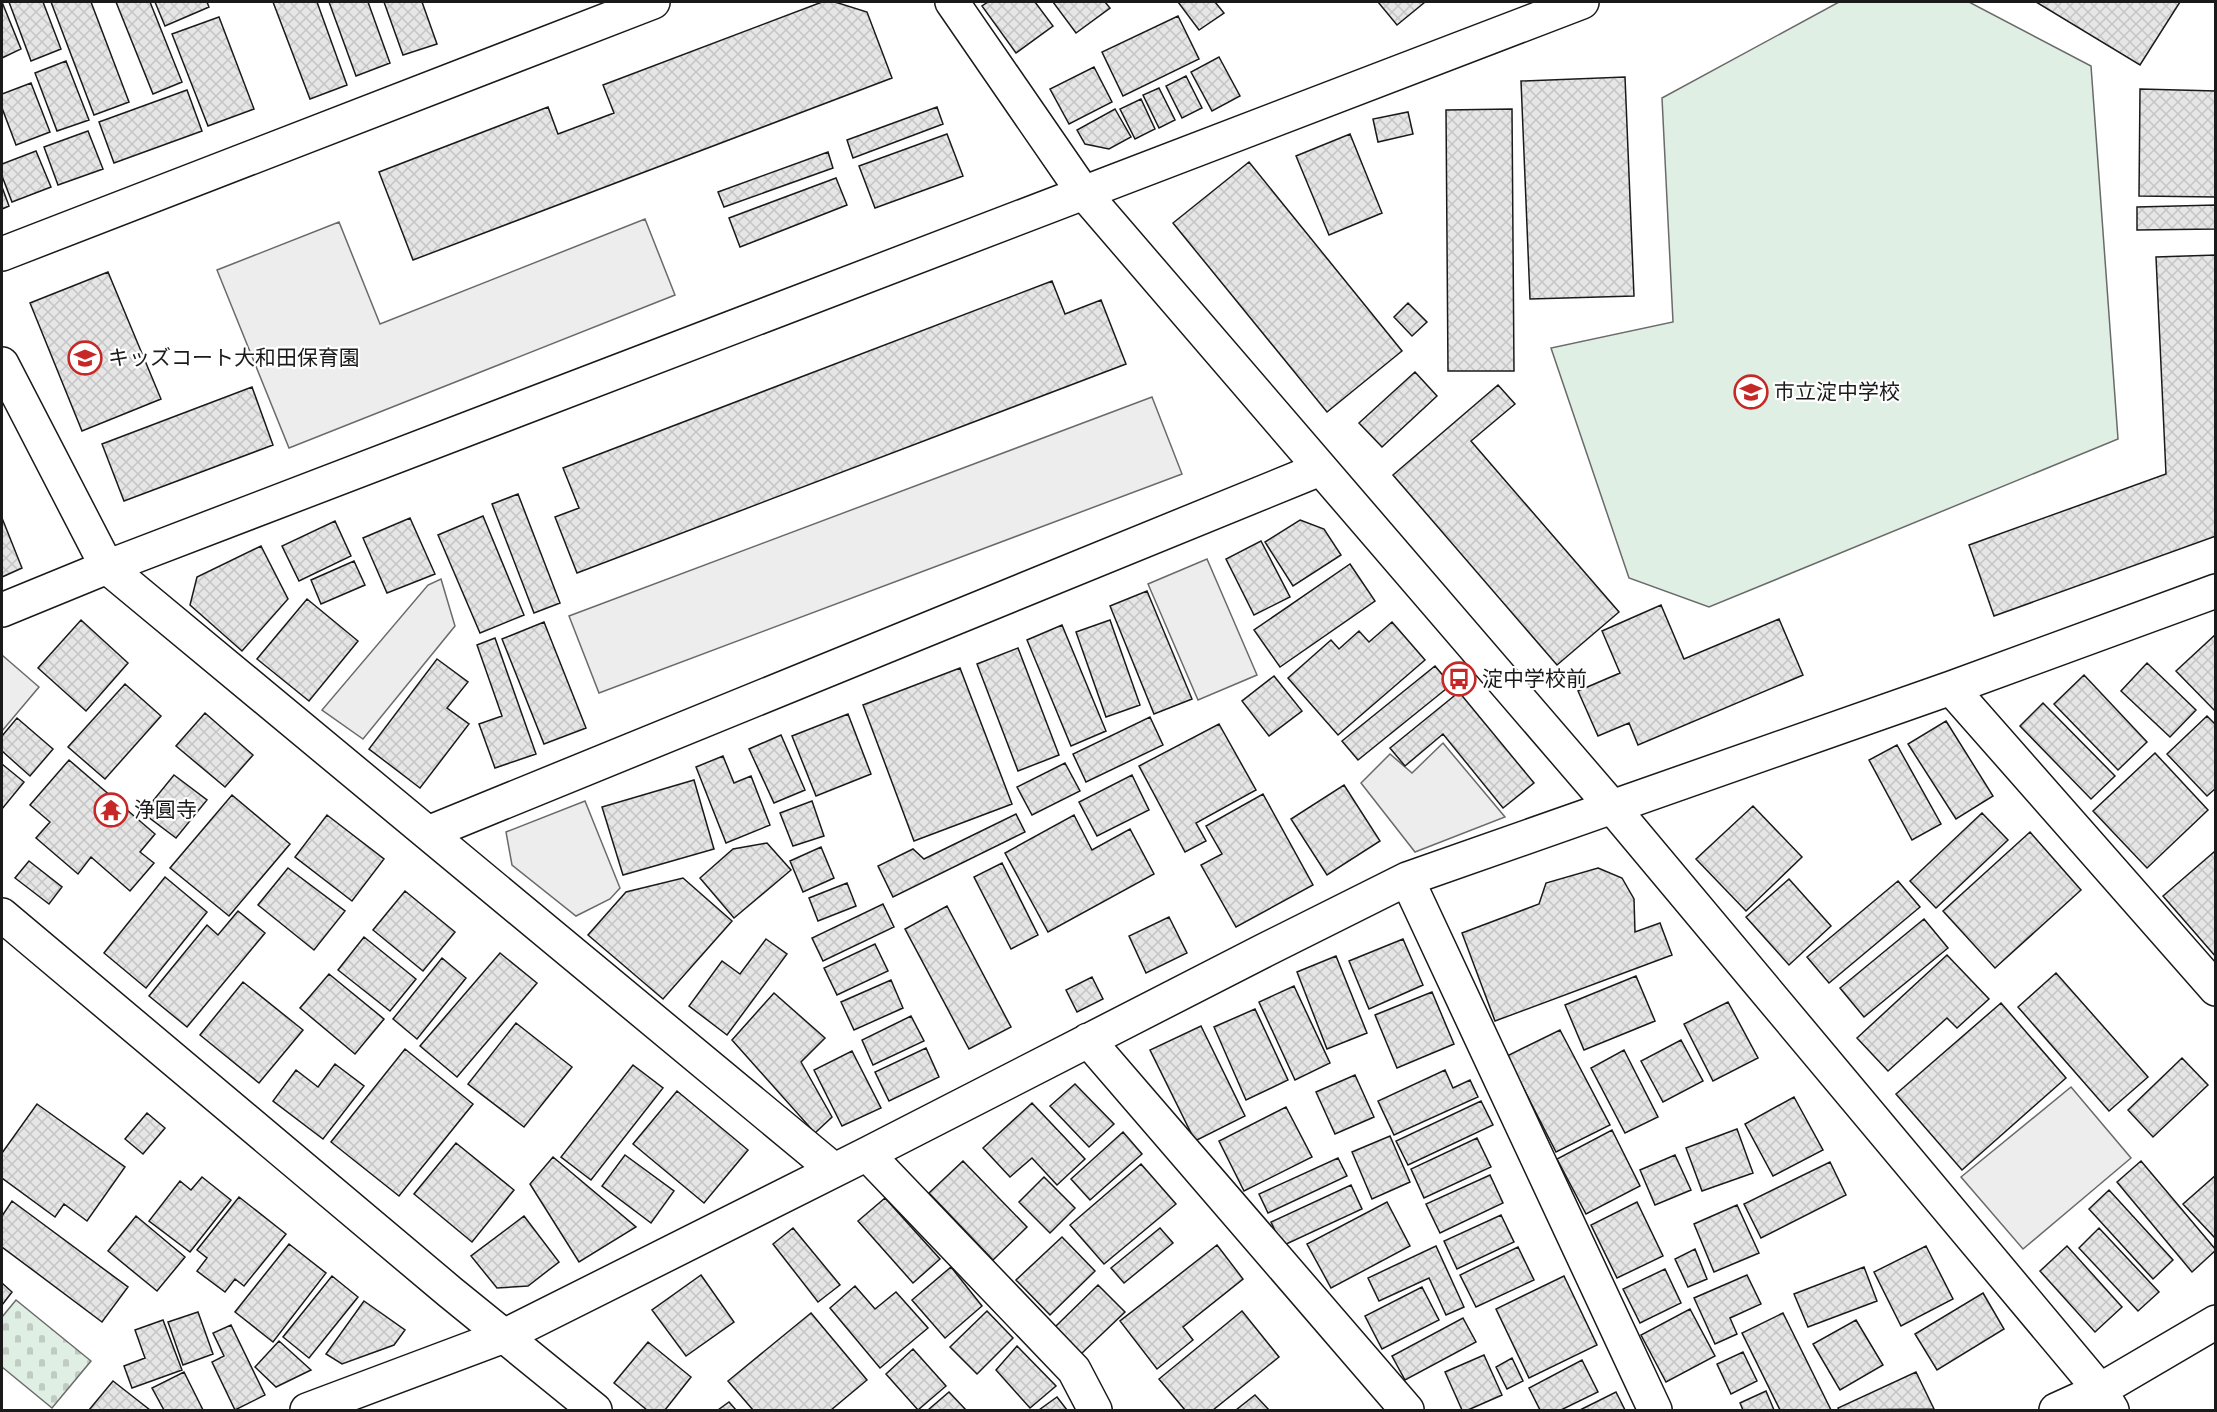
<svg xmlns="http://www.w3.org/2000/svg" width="2217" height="1412" font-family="'Archivo Narrow','Noto Sans JP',sans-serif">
<defs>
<pattern id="cemetery-stones" width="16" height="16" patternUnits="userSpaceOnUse" patternTransform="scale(1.5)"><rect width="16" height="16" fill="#e0efe3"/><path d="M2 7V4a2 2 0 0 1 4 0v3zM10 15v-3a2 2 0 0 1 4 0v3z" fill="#c0ccc2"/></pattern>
<pattern id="building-cross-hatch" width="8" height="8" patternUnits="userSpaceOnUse" patternTransform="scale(1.5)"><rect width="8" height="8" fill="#e6e6e6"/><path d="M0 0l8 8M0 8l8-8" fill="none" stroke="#c5c5c5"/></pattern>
</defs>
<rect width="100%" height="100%" fill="#fff"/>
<path fill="#e0efe3" stroke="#6a6a6a" stroke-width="1.5" d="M1839 2H1969L2091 66 2118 439 1709 607 1629 578 1551 348 1673 322 1662 98Z"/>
<path fill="url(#cemetery-stones)" stroke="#6a6a6a" stroke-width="1.5" d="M16 1300 91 1361 52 1408 2 1367V1317Z"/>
<path fill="#ededed" stroke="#6a6a6a" stroke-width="1.5" d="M645 219 675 295 289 448 217 270 339 222 380 324Z
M1152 397 1182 474 599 693 569 616Z
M1207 559 1257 675 1198 700 1148 584Z
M441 579 455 626 363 739 322 710 428 585Z
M2 655 39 687 2 731Z
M1443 743 1505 817 1415 852 1361 783 1390 754 1412 773Z
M585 801 620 888 610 899 576 916 512 865 506 832Z
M2071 1087 2131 1158 2023 1249 1961 1177Z"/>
<path fill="url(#building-cross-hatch)" stroke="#1a1a1a" stroke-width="1.5" d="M2 2 21 49 2 58Z
M9 2H43L61 49 31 61Z
M51 2H91L129 102 94 115Z
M116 2H150L182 82 153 94Z
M155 2H207L209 7 165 26Z
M273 2H317L347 85 310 99Z
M329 2H368L390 63 356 76Z
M384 2H422L437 44 403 55Z
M822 2H835L867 12 892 78 413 260 379 172 548 107 558 134 614 113 603 85Z
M988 2H1035L1053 26 1016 53 982 6Z
M1053 2H1105L1110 8 1076 33Z
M1178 2H1215L1224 13 1199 30Z
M1378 2H1425L1397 25Z
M2036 2H2180L2140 65Z
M1178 16 1199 59 1123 96 1102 52Z
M219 17 254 109 208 126 172 34Z
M1219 57 1240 96 1212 111 1191 72Z
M66 61 89 120 57 131 35 73Z
M1094 67 1112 102 1069 124 1050 89Z
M1186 76 1202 108 1182 118 1166 86Z
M1625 77 1634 296 1530 299 1521 81Z
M31 83 50 132 16 145 2 108V94Z
M1159 88 1175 120 1159 128 1143 95Z
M2140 89 2216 91V197L2139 196Z
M187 90 202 131 114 163 99 122Z
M1141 99 1155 129 1135 139 1120 109Z
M937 107 943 124 853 158 847 140Z
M1115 109 1131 137 1109 149 1085 144 1077 130Z
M1512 109 1514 371H1448L1446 110Z
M1408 112 1413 134 1378 142 1373 119Z
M88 131 103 169 58 185 44 147Z
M947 134 963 176 875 208 859 166Z
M1350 134 1382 213 1329 235 1296 156Z
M36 151 51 187 12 202 2 176V164Z
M828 152 833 168 724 207 718 192Z
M1249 162 1402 351 1327 412 1173 223Z
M836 178 847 205 740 247 729 218Z
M2 187 9 206 2 209Z
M2216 205V229L2137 230V207Z
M2216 255V536L1994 616 1969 545 2166 474 2156 257Z
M108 272 161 399 82 431 30 303Z
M1052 281 1065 314 1101 300 1126 364 577 573 555 517 579 508 563 468Z
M1408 303 1427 322 1412 336 1394 317Z
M1415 372 1437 396 1382 447 1359 423Z
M1498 385 1515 404 1471 441 1619 612 1557 665 1393 475Z
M252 387 273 445 124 501 102 444Z
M518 494 560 603 534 613 492 504Z
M483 516 524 615 480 633 438 535Z
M2 518 22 568 2 577Z
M410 518 435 574 387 593 363 538Z
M1300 520 1324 529 1341 555 1293 586 1265 542Z
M335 521 351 556 299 581 282 546Z
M1261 541 1290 597 1254 615 1226 559Z
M261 546 288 599 242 651 190 605 197 577Z
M354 561 365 585 321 604 311 580Z
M1350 564 1375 601 1280 667 1254 630Z
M1147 591 1192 699 1154 714 1110 606Z
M307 599 358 641 309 701 257 659Z
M1661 605 1684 659 1779 619 1803 675 1638 745 1629 723 1598 736 1578 691 1620 673 1602 631Z
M81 620 128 663 86 711 38 668Z
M1110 620 1140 705 1106 717 1076 632Z
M544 622 586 728 544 744 502 639Z
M1392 622 1425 660 1338 735 1288 678 1331 640 1339 649 1359 631 1369 642Z
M1062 625 1106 731 1071 746 1027 640Z
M2216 634V712L2176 671Z
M495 638 536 754 495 768 479 724 502 716 477 645Z
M1018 648 1059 755 1018 771 977 664Z
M437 659 468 682 447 708 469 724 420 788 369 749Z
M2147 663 2196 710 2170 737 2121 691Z
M1435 666 1451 685 1358 760 1342 741Z
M960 668 1012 804 914 841 863 705Z
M2084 675 2147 742 2118 770 2054 704Z
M1274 676 1302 711 1269 736 1242 701Z
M125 684 161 716 105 779 68 747Z
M1459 692 1534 783 1503 808 1443 734 1405 766 1390 748Z
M2043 703 2115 776 2091 799 2020 726Z
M205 713 253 755 225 787 176 746Z
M848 714 871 774 816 796 792 736Z
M2207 716 2216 725V788L2207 796 2167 754Z
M1150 717 1163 745 1086 782 1073 754Z
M17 718 53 749 30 776 2 751V736Z
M1946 721 1993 796 1956 819 1908 744Z
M1219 724 1256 790 1196 823 1206 841 1185 852 1139 766Z
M781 735 805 790 774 803 749 749Z
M1897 745 1941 824 1912 840 1869 760Z
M2155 753 2208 810 2147 868 2093 811Z
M723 756 734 783 751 776 770 825 726 843 696 767Z
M69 760 155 834 140 852 154 863 130 891 91 857 78 874 36 838 50 822 30 805Z
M1065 763 1080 791 1032 815 1017 787Z
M2 764 24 782 2 809Z
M174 775 207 800 176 838 143 813Z
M1132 775 1149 810 1097 836 1079 802Z
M694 780 714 849 623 875 602 807Z
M1344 785 1380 841 1327 875 1291 819Z
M1263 794 1313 885 1236 927 1201 865 1222 854 1206 826Z
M232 795 290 844 229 916 170 868Z
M812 801 824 836 793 846 780 813Z
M1753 806 1802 857 1746 911 1696 859Z
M1982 813 2008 840 1936 908 1910 881Z
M1016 814 1025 832 893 897 878 866 913 849 924 859Z
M327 815 384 859 352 901 295 857Z
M1074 815 1092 850 1130 829 1154 874 1048 932 1005 853Z
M2030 832 2081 890 1995 968 1943 911Z
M767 843 791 870 734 918 700 878 733 849Z
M821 847 834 878 803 892 790 861Z
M2214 852 2216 854V957L2163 896Z
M29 861 62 887 49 904 15 878Z
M1002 863 1038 935 1011 949 974 877Z
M288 868 345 911 314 950 258 905Z
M1598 868 1622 878 1634 899 1635 932 1660 923 1672 955 1495 1021 1462 933 1539 904 1546 883Z
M165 877 207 912 146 988 104 953Z
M683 878 732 921 663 999 588 935 626 892Z
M1789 879 1831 926 1789 965 1746 917Z
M1898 881 1920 907 1829 983 1807 957Z
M847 883 856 906 818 921 809 898Z
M405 891 455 932 423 971 373 930Z
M883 904 894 927 823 961 812 938Z
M947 906 1011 1027 969 1049 905 929Z
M238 911 265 933 187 1027 149 996 207 925 218 935Z
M1169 917 1187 953 1146 973 1129 936Z
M1924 919 1948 948 1864 1017 1840 988Z
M364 937 416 979 390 1011 338 970Z
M766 939 787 954 727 1035 689 1006 722 961 740 974Z
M1403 939 1423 985 1369 1009 1349 961Z
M875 944 888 971 837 995 824 968Z
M500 953 537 983 457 1077 420 1046Z
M1947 955 1989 999 1957 1028 1947 1018 1888 1071 1857 1038Z
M1336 956 1367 1033 1327 1049 1297 972Z
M442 958 466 978 417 1039 393 1019Z
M2056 973 2148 1077 2109 1111 2018 1007Z
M329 974 384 1019 355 1054 300 1008Z
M1636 976 1655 1021 1584 1050 1565 1005Z
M1092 977 1103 999 1077 1012 1066 990Z
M891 980 903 1008 854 1030 841 1002Z
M243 982 303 1030 259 1083 200 1035Z
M1294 986 1330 1063 1295 1080 1259 1002Z
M1432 992 1454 1044 1397 1068 1375 1015Z
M774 993 825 1038 801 1062 832 1117 815 1133 732 1040Z
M1728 1002 1758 1058 1713 1081 1684 1024Z
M2001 1003 2066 1078 1962 1170 1896 1094Z
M1255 1009 1288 1080 1246 1100 1214 1027Z
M911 1016 924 1041 873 1065 862 1040Z
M516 1023 572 1067 524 1127 468 1084Z
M1201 1026 1245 1116 1195 1141 1150 1050Z
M1560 1030 1610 1125 1556 1152 1507 1056Z
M1681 1040 1703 1081 1663 1102 1641 1061Z
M926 1048 939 1077 889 1101 875 1072Z
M405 1049 473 1104 399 1196 331 1142Z
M1624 1050 1658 1117 1625 1133 1591 1068Z
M852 1051 881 1108 842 1126 814 1070Z
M2182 1058 2208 1085 2153 1137 2128 1110Z
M335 1064 364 1086 323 1139 273 1101 296 1070 318 1087Z
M633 1065 663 1088 591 1180 561 1157Z
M1445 1070 1453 1088 1470 1080 1478 1097 1394 1135 1378 1101Z
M1355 1075 1374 1117 1335 1134 1316 1092Z
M1075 1084 1114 1124 1089 1147 1050 1106Z
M677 1091 748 1150 704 1203 633 1144Z
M1794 1097 1823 1150 1773 1176 1745 1124Z
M1481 1101 1493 1125 1408 1165 1396 1141Z
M1032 1103 1085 1159 1057 1185 1032 1158 1010 1177 983 1148Z
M37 1104 125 1167 87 1221 64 1204 55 1217 2 1178V1153Z
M1286 1107 1312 1157 1244 1191 1219 1141Z
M147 1113 165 1128 143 1154 125 1139Z
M1737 1129 1753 1173 1702 1191 1686 1148Z
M1612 1130 1640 1186 1586 1214 1557 1159Z
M1123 1132 1142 1154 1090 1200 1071 1179Z
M1390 1136 1410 1182 1372 1199 1352 1152Z
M1477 1138 1491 1167 1424 1198 1411 1169Z
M456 1143 514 1190 472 1242 414 1194Z
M625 1155 674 1191 651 1223 602 1186Z
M1675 1155 1691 1190 1655 1205 1640 1170Z
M553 1157 636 1227 579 1262 530 1184Z
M1338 1158 1347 1176 1268 1213 1259 1194Z
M963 1161 1027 1227 993 1260 929 1193Z
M2141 1161 2216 1250 2192 1272 2117 1182Z
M1830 1162 1846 1195 1761 1238 1744 1204Z
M1141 1164 1176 1204 1104 1264 1070 1225Z
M1490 1175 1503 1203 1440 1233 1426 1204Z
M2216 1175V1239L2183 1204Z
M202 1177 231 1200 190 1252 149 1221 180 1181 191 1190Z
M1044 1177 1075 1208 1050 1233 1019 1202Z
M1351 1185 1362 1209 1282 1246 1271 1222Z
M2109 1190 2173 1260 2153 1279 2089 1209Z
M239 1197 286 1234 244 1286 235 1279 225 1292 197 1271 207 1258 197 1250Z
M885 1198 940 1259 913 1283 858 1221Z
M12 1201 128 1287 102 1322 2 1247V1216Z
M1387 1202 1410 1246 1331 1288 1307 1244Z
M1637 1202 1663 1256 1617 1278 1591 1225Z
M1737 1205 1759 1253 1714 1272 1694 1224Z
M1501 1215 1514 1242 1457 1269 1444 1241Z
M136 1216 185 1257 157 1291 108 1251Z
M524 1216 559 1262 528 1286 497 1288 471 1256Z
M793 1228 840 1285 818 1302 773 1244Z
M1160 1228 1173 1243 1124 1283 1111 1268Z
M2099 1228 2159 1292 2138 1311 2079 1248Z
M1062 1237 1095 1271 1050 1315 1016 1280Z
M289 1244 326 1273 273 1342 235 1312Z
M1217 1245 1243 1279 1183 1327 1193 1340 1157 1369 1120 1321Z
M1436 1246 1464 1307 1446 1315 1429 1278 1379 1301 1368 1278Z
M1926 1246 1953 1299 1901 1326 1874 1272Z
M2067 1246 2122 1307 2095 1332 2040 1271Z
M1518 1247 1534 1280 1476 1307 1460 1275Z
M1695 1249 1707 1279 1688 1287 1675 1259Z
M951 1267 982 1306 945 1338 912 1300Z
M1864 1267 1877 1301 1808 1327 1794 1294Z
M1665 1269 1681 1303 1640 1323 1623 1289Z
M701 1275 734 1322 686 1356 652 1310Z
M1747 1275 1761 1304 1730 1318 1737 1334 1715 1344 1694 1298Z
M332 1276 358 1297 309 1358 283 1337Z
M1564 1276 1597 1345 1529 1378 1496 1309Z
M2 1283 12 1292 2 1305Z
M1098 1285 1125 1312 1081 1354 1055 1327Z
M855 1286 875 1309 896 1292 928 1328 880 1368 830 1308Z
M1422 1287 1439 1320 1382 1349 1365 1316Z
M1983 1293 2004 1329 1937 1370 1915 1334Z
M364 1301 405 1330 394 1345 342 1364 326 1354Z
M1690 1309 1715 1356 1666 1382 1641 1335Z
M987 1311 1013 1338 977 1374 950 1347Z
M1242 1311 1279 1357 1213 1410H1185L1159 1379Z
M198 1312 213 1354 183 1365 168 1322Z
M811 1313 867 1380 831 1410H753L728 1381Z
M1783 1313 1831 1410H1780L1742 1333Z
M1463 1318 1476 1342 1405 1380 1392 1356Z
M163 1320 182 1370 132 1388 124 1366 145 1358 135 1330Z
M1856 1320 1883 1365 1840 1390 1813 1344Z
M231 1325 265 1395 235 1410 212 1362 224 1356 213 1333Z
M279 1341 311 1370 276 1387 255 1367Z
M648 1342 691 1377 665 1410H647L614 1383Z
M1017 1346 1056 1386 1030 1408 996 1370Z
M913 1349 946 1386 918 1410 886 1374Z
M1743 1352 1757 1381 1731 1394 1717 1364Z
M1484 1355 1502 1395 1468 1410H1462L1445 1372Z
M1512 1358 1523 1381 1507 1389 1496 1367Z
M1582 1360 1598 1392 1561 1410H1540L1529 1388Z
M184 1372 203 1410H164L152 1388Z
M1916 1372 1934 1409 1839 1410 1838 1408Z
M113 1381 150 1410H89Z
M1766 1391 1774 1410H1743L1740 1403Z
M949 1392 966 1410H928Z
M1616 1392 1625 1410H1580Z
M1255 1395 1269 1410H1236Z
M1057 1397 1067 1410H1039Z
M729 1402 736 1410H718Z"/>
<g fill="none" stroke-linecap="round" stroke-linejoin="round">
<g stroke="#1a1a1a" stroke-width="36">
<path id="minor" d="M952 2 1083 192 1613 808 2100 1390 2112 1410
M2 254 653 2
M2 364 107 567 834 1170
M2 610 107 567 1582 2
M1951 688 2216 989
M428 833 1320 469
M1407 879 1655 1410
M2 915 450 1292 595 1410
M1088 1040 1407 1410
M867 1154 1074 1370 1095 1410
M307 1410 504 1336 867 1154 1265 950 1407 879 1951 688 2216 591
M2056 1410 2100 1390 2216 1322"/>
</g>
<use href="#minor" stroke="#fff" stroke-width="33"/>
</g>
<defs>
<g id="school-ring" transform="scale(1.725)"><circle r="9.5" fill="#fff" stroke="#c62828" stroke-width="1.5"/><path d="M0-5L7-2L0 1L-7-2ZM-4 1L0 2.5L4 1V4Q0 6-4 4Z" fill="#c62828"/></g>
<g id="bus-ring" transform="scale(1.725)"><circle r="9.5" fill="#fff" stroke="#c62828" stroke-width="1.5"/><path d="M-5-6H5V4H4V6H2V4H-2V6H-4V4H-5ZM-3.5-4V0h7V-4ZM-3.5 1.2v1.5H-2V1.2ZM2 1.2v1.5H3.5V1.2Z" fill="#c62828"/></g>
<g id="temple-ring" transform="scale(1.725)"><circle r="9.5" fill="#fff" stroke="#c62828" stroke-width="1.5"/><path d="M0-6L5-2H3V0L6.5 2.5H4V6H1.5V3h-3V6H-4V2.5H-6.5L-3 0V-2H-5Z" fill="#c62828"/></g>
</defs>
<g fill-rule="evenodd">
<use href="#school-ring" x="85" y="358"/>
<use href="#school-ring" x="1751" y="392"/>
<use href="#bus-ring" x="1459" y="679"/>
<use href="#temple-ring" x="111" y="810"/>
</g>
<g text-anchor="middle" stroke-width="4.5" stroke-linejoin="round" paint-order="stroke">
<g font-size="21" fill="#1a1a1a" stroke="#fff" text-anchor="start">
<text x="108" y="365">キッズコート大和田保育園</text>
<text x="1774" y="399">市立淀中学校</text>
<text x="1482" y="686">淀中学校前</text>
<text x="134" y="817">浄圓寺</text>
</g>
</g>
<rect width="2217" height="1412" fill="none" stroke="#1a1a1a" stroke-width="6"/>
</svg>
